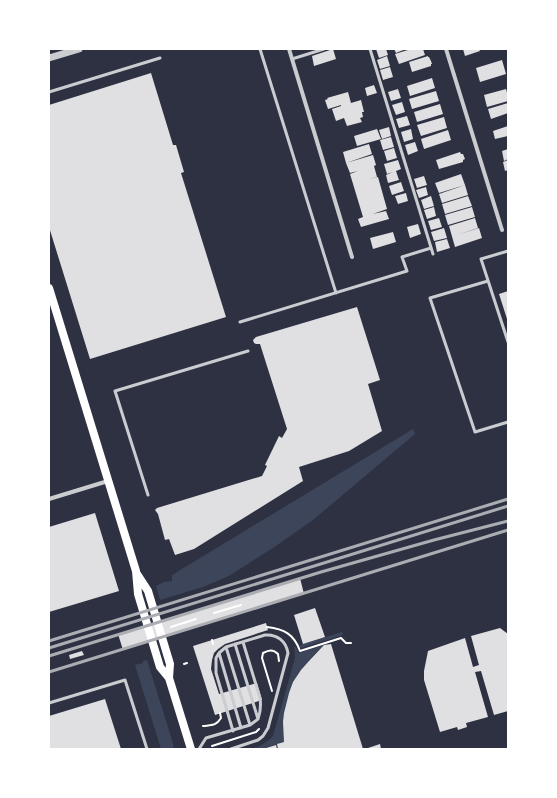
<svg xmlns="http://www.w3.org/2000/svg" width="557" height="798" font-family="'Noto Sans',sans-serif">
<rect width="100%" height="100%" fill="#2d3142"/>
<path fill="#3c4559" d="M413 429 415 434 313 520 273 548 229 576 203 587 160 600 156 586 164 582 172 581V575Z
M342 632 343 635 301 648 300 645Z
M324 645C316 653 307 661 301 671 285 693 283 716 284 742L262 749H251C261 746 266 743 273 736L295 658V652L294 647H296L298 652 299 653Z
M147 660 172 740 174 749H161L135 665 143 663V661Z"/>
<path fill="#e0e0e3" d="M333 49 336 59 314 66 312 56Z
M376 49H386L388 55 379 58Z
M394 49H406L396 53Z
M411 49H423L425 55 399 64 395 54Z
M463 49H479L480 51 465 56Z
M387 56 390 66 380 69 377 60Z
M428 56V57H429L431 61 432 64H431V66L412 72 409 62Z
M502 60 506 74 480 82 476 68Z
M390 67 393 77 383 80 380 70Z
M151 73 173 145H176L184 172 181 173 226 317 90 359 49 227V105Z
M432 78 435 88 410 96 407 86Z
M374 85 377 93 367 96 365 88Z
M398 89 401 98 391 101 388 92Z
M506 89 508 96V101L487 107 484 95Z
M436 91 439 101 412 109 409 99Z
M348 92 351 103 361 100 364 112H362L363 117 360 118 362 122 347 126 344 118 336 121 332 109 341 106V105L328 109 325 100 328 99 327 98Z
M402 102 405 112 396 115 392 105Z
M508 103V113L491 119 488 109Z
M440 104 443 114 417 122 414 112Z
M407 116 410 125 399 128 396 119Z
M444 117 447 128 421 136 417 125Z
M508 126V136L495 139 493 131Z
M389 127 391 136 382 139 379 130Z
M377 129 381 139 357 146 354 136Z
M411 129 413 139 404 142 401 132Z
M448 130 451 140 424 149 421 139Z
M391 137 394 147 383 150 380 140Z
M415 142 418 151 408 155 405 145Z
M369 144 372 154 346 163 343 152Z
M394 148 397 158 387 161 384 151Z
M508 149V159L504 161 502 151Z
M460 152 461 154H463L465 159 463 160V162L439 169 436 160Z
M373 155 376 165 374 166 377 177 369 179 378 177 387 209 373 214 386 211 389 219 361 227 358 219 363 217 350 174 358 171 350 173 346 163Z
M398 160 401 169 396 171 399 180 388 183 386 175 393 172 387 174 384 164Z
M508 160V170L505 171 503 162Z
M461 174 465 185 439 193 435 183Z
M424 176 427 185 417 188 414 179Z
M401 182 404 191 392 195 389 186Z
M465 185 468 195 442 203 439 194Z
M426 187 428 195 419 198 416 190Z
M406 193 408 201 398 204 395 196Z
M431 196 434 206 424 209 421 200Z
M468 196 472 206 445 214 442 204Z
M434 207 436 216 427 219 424 210Z
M472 207 475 217 448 225 445 215Z
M439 218 442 227 431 230 428 221Z
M475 218 478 228 457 235 479 228 482 238 455 247 449 226Z
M418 224 421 234 410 238 407 227Z
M444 228 447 238 434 241 431 232Z
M393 232 396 242 373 249 370 238Z
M447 239 450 248 437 252 435 242Z
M508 291V322L499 294Z
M357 307 380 380 368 384 382 431 349 451 299 467 303 481 194 549 175 555 169 539 165 540 158 514 155 510 157 508 262 476 267 466 265 465 279 436 282 438 287 429 260 344H256L254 343 253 340 256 337Z
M95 513 119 591 49 612V527Z
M300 578 304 594 123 650 118 634Z
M315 608 325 637 303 644 294 615Z
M266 623 268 630 225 644 218 649 214 653 212 660 211 669 219 694 257 683 262 700 215 715 193 646Z
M500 628 508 634V711L494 715 481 671 475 672 488 717 466 723 467 727 458 730 457 727 440 732 424 680V671L428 651 465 638 473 667 479 665 471 636Z
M331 644 363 749H278L277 744 284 742 283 722 284 713 289 693 293 682 301 670 308 662 324 645Z
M82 651 84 655 70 659 69 655Z
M105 699 121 749H49V716Z
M380 744 381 749H365Z
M276 745 277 749H263Z"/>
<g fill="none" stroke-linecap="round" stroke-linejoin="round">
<path stroke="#fff" stroke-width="2" d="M214 613 241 605
M171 627 196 619
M267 627C284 629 294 634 300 651L341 638 346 643H351
M212 640 213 644
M184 664 187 663
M272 691 262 658 263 653C269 650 273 649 278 654L279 661
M203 726C212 725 216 726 221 718L220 713
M212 746 256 732 259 729"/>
<path stroke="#caccd0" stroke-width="3" d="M260 49 336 293
M370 49 433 254
M292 59 324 49
M49 92 160 58
M508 251 481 259 508 342
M488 281 430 298 475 432 508 422
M240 322 407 271 402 257 431 248
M148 495 115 391 248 351
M243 642 260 698C261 705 261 711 258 719
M235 644 258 719
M226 647 250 725
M219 653 241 728
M49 703 125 680 147 749
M199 749 206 738 250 725 258 719
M231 749 258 740 263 736 268 728 288 653C286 641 277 634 265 635L226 647 219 653 216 658V673L233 731"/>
<path stroke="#caccd0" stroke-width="4" d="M289 49 352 257
M446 49 502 230
M49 499 108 481"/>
<path stroke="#caccd0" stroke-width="7" d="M49 58 79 49"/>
<path stroke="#fff" stroke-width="8" d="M49 288 136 571 138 594 160 667 169 678 191 749
M137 574 148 591 170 664 169 678"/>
<path stroke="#abadb3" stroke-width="3" d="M49 641 508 499
M49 648 508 506
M49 656 321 572 434 540 508 521
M49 672 508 530"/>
</g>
<rect width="557" height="798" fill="none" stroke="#ffffff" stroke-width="100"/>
</svg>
